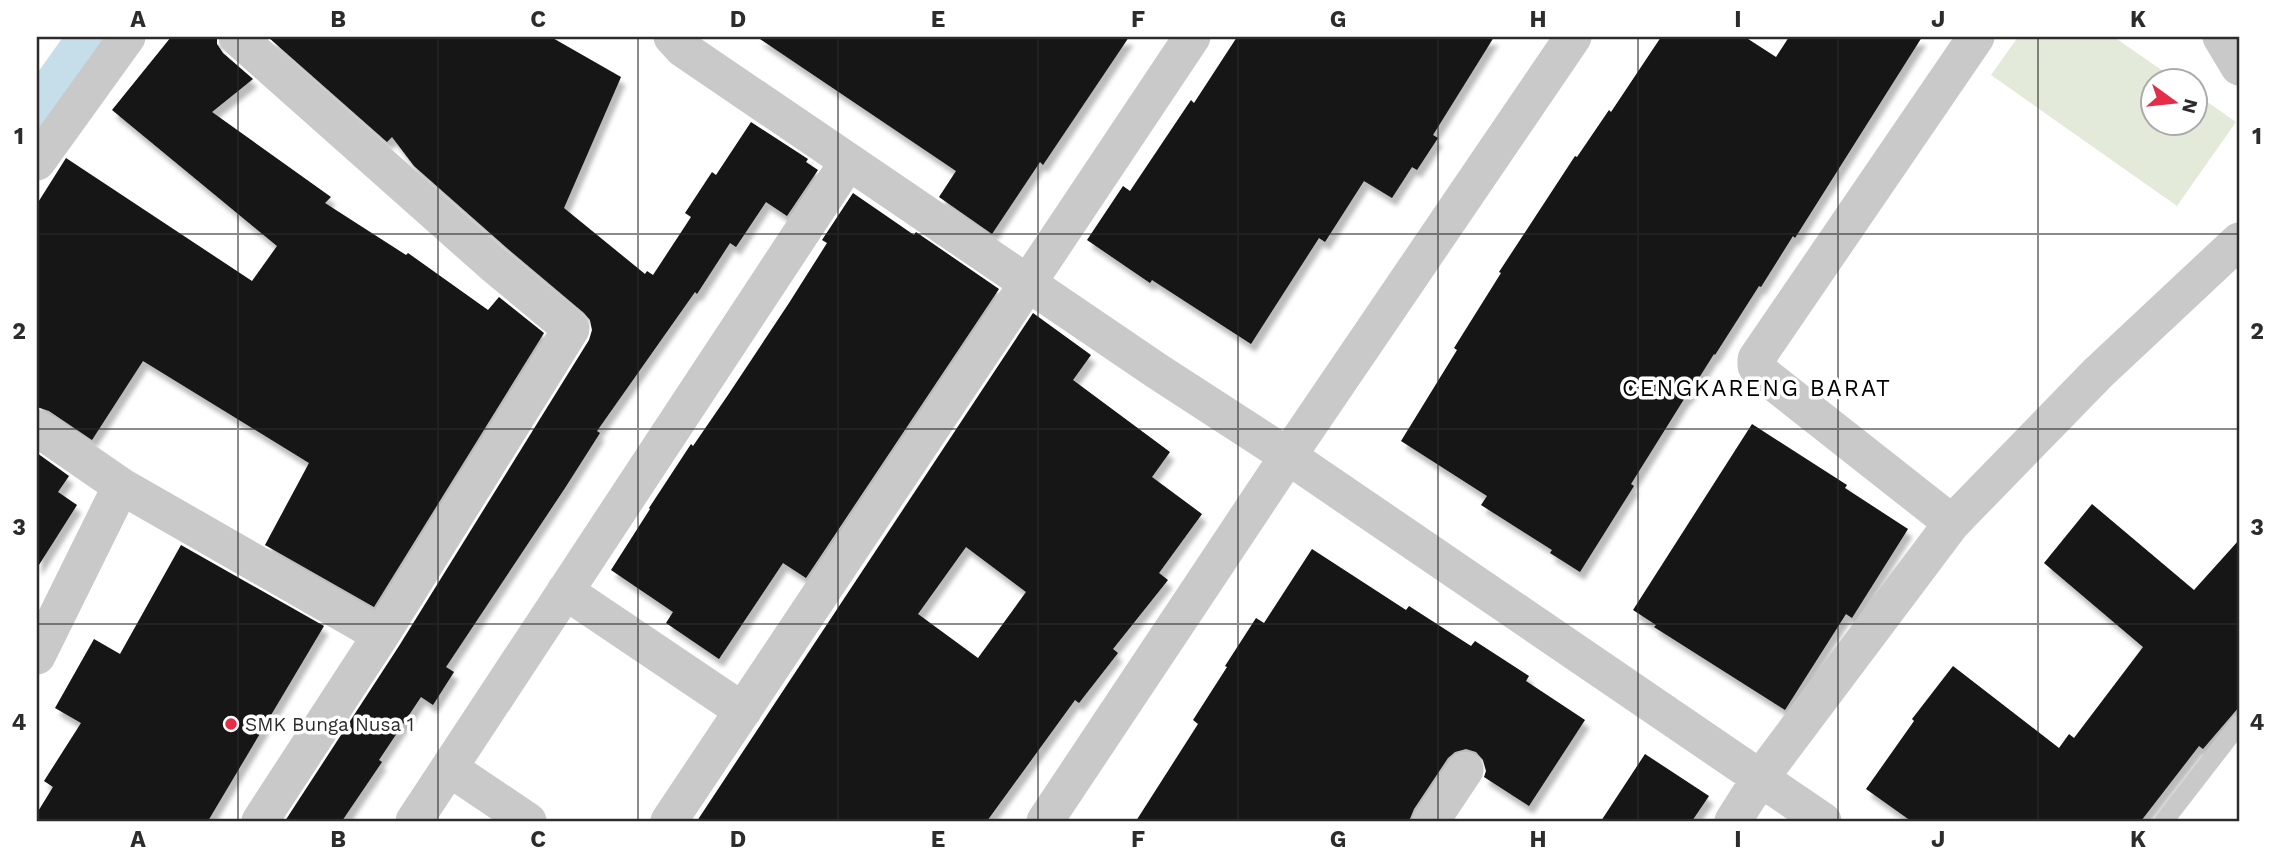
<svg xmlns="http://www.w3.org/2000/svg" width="2276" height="858" font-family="'Work Sans',sans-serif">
<defs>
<filter id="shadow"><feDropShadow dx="4.5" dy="8" stdDeviation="2" flood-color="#0004"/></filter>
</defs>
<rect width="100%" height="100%" fill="#fff"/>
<path fill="#e3ead9" d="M2018 37H2114L2176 80H2154V122H2196V94L2236 122 2177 206 1991 75Z"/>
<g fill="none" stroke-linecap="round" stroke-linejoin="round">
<path stroke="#c5deea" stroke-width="47" d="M37 114 92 37"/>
</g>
<path fill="#131313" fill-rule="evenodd" filter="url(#shadow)" d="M171 37H217V44L223 53 253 79 212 112 331 197 325 203 406 255 408 253 488 310 499 297 544 333 374 607 265 545 309 463 143 361 92 440 49 411 37 407V204L66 158 252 281 277 246 112 110Z
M268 37H551L621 77 564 208 645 274 647 271 653 275 691 217 685 213 712 172 716 175 751 122 808 159 806 162 818 170 787 216 766 202 736 247 730 243 697 294 695 292 597 431 600 433 565 488 446 667 454 672 433 705 421 697 379 760 382 762 342 821H285L399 646 589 340 592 330 590 320 584 313 508 249 414 166 392 137 387 142Z
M757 37H1129L1043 165 1040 162 992 234 939 197 956 171Z
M1237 37H1494L1433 135 1438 138 1417 170 1412 167 1392 198 1364 181 1325 242 1319 238 1251 344 1152 280 1150 283 1087 240 1123 186 1130 191 1191 100 1194 103Z
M1661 37H1745L1776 57 1789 37H1922L1795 238 1793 236 1761 287 1759 286 1715 355 1714 354 1687 397 1686 396 1631 484 1634 486 1580 572 1550 553 1552 550 1481 505 1487 496 1401 441 1457 350 1454 348 1501 273 1499 272 1575 156 1577 157 1609 110 1611 112Z
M853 193 914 235 916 232 999 289 806 578 783 563 719 659 666 623 673 612 611 570 650 509 649 508 691 444 693 446 728 395 789 303 827 243 822 240Z
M1033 313 1091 355 1073 380 1170 452 1152 477 1202 514 1159 573 1168 580 1113 649 1118 653 1079 703 1075 700 987 821H697ZM966 547 1026 592 978 658 918 614Z
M1752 424 1847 485 1845 488 1908 529 1852 618 1846 614 1785 710 1654 627 1656 625 1633 610Z
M37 453 69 476 58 492 77 505 37 568Z
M2092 504 2194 590 2239 540V707L2203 749 2199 746 2141 821H1911L1866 789 1914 721 1912 719 1953 666 2059 748 2069 734 2074 738 2143 647 2044 563Z
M181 545 324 626 208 821H37V813L53 787 44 781 81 723 55 708 94 639 120 654Z
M1312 549 1406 610 1409 606 1471 646 1475 641 1529 676 1526 681 1585 720 1529 806 1484 777 1486 771 1483 760 1476 752 1466 749 1455 752 1448 758 1414 809 1409 821H1136L1198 724 1193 720 1227 667 1225 666 1256 618 1264 623Z
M1645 754 1709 796 1692 821H1601Z"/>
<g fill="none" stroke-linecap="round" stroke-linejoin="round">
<path stroke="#c9c9c9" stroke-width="19" d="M2164 821 2239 724"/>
<path stroke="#c9c9c9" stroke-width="37" d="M237 37 494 265 571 329 381 635 260 821
M672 37 683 49 1157 371 1288 456 1823 821
M2221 37 2239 67
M37 162 127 37
M37 428 121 486
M1952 523 1759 371 1756 366V359L1976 37
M565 591 743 711
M37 656 121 486 381 635
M449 768 528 821
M414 821 848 162
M669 821 1192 37
M1045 821 1288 456 1573 37
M1431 821 1465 770
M1733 821 1761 777 1952 523 2098 373 2239 241"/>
</g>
<path fill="none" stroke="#2c2c2c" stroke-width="2" stroke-opacity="0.55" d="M238 37V821M438 37V821M638 37V821M838 37V821M1038 37V821M1238 37V821M1438 37V821M1638 37V821M1838 37V821M2038 37V821M37 234H2239M37 429H2239M37 624H2239"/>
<circle fill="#e42d47" stroke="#fff" stroke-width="2.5" cx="231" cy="724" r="7"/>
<g text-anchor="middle" stroke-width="7" stroke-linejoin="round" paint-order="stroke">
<g font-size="19" fill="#2c2c2c" stroke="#fff" text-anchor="start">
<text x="245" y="731">SMK Bunga Nusa 1</text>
</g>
<g font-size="23" letter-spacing="2" fill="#000" stroke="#fff">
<text x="1757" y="396">CENGKARENG BARAT</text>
</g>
</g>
<rect width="2276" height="858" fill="none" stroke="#ffffff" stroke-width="77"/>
<g transform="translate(2174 102) rotate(105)"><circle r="33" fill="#ffffff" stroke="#ababab" stroke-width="2"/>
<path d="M0-5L12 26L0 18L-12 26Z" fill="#e42d47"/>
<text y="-10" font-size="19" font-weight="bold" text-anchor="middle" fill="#2c2c2c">N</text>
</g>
<rect x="38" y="38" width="2200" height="782" fill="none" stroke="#2c2c2c" stroke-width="2.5"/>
<g font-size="23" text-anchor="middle" font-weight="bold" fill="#2c2c2c">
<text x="138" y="27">A</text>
<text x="338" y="27">B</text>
<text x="538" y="27">C</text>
<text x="738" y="27">D</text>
<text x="938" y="27">E</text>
<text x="1138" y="27">F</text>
<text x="1338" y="27">G</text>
<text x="1538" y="27">H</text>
<text x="1738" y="27">I</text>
<text x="1938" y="27">J</text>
<text x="2138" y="27">K</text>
<text x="19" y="144">1</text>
<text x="2257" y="144">1</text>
<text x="19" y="339">2</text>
<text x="2257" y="339">2</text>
<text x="19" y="535">3</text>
<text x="2257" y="535">3</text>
<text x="19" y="730">4</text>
<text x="2257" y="730">4</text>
<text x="138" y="847">A</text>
<text x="338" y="847">B</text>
<text x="538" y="847">C</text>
<text x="738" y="847">D</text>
<text x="938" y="847">E</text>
<text x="1138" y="847">F</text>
<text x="1338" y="847">G</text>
<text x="1538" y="847">H</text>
<text x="1738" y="847">I</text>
<text x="1938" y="847">J</text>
<text x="2138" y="847">K</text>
</g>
</svg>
